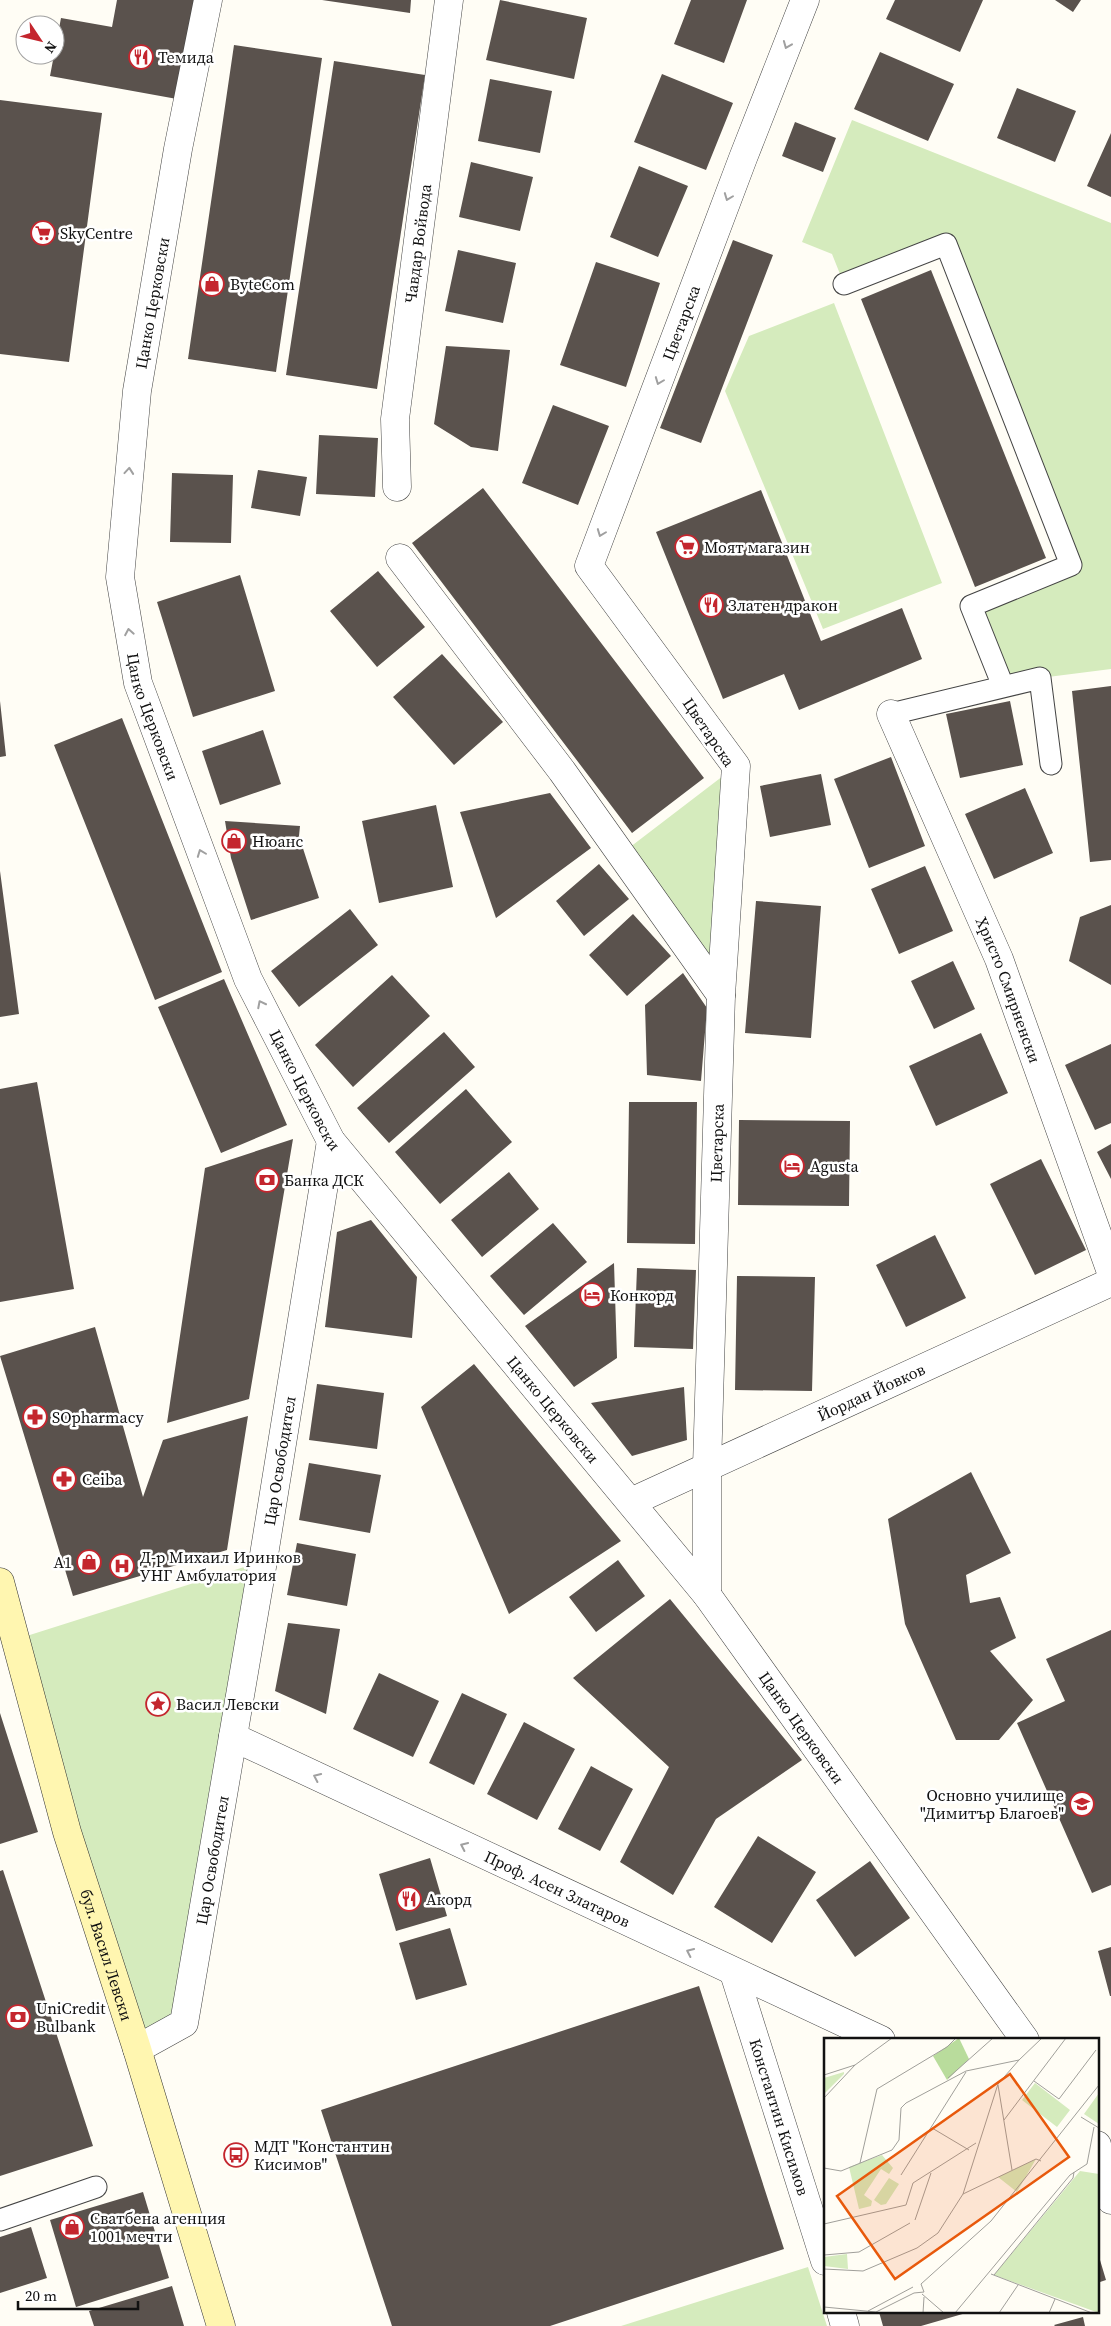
<svg xmlns="http://www.w3.org/2000/svg" width="1111" height="2326" font-family="'Source Serif 4',serif">
<rect width="100%" height="100%" fill="#fffdf5"/>
<path fill="#d5ebbd" d="M852 120 1111 223V669L1040 678 1003 686 971 606 1070 565 946 244 844 284 832 254 802 242Z
M834 303 942 583 823 629 725 391 749 336Z
M736 766 721 995 621 854Z
M263 1561 184 2023 137 2049 14 1640Z
M808 2267 827 2326H621Z"/>
<path fill="#5a524d" d="M117 0H195L177 99 50 76 61 18 112 27Z
M322 0H411L410 13Z
M500 0 587 18 574 79 486 60Z
M691 0H747L724 63 674 44Z
M895 0H983L960 52 886 19Z
M1055 0H1081L1073 12Z
M234 45 322 58 276 372 188 359Z
M880 52 954 84 928 141 854 109Z
M334 61 425 75 377 389 286 375Z
M662 74 733 103 706 170 634 142Z
M490 79 552 91 540 153 478 141Z
M1017 88 1076 111 1055 162 997 138Z
M0 100 102 113 69 362 0 354Z
M795 122 836 138 823 172 782 156Z
M1111 133V197L1087 186Z
M471 162 533 177 520 231 459 217Z
M639 166 688 186 658 257 610 237Z
M733 240 773 255 701 443 660 428Z
M458 250 516 263 503 323 445 311Z
M596 262 660 283 626 387 560 365Z
M931 270 1046 558 975 587 861 299Z
M446 346 510 350 498 451 471 447 434 424Z
M553 405 609 426 578 505 522 483Z
M319 435 378 438 375 497 316 494Z
M258 470 307 477 300 516 251 508Z
M172 473 233 475 231 543 170 542Z
M483 488 704 778 632 833 412 543Z
M761 490 821 641 902 608 922 659 799 710 784 674 723 699 656 532Z
M378 571 425 627 377 667 330 611Z
M240 575 275 691 193 717 157 602Z
M442 654 503 722 454 765 393 697Z
M1111 686V860L1090 862 1072 691Z
M0 701 6 756 0 757Z
M1010 701 1023 765 960 778 946 714Z
M122 718 222 972 155 1000 54 745Z
M263 730 281 784 220 805 202 751Z
M891 757 925 846 869 868 834 779Z
M821 774 831 825 770 837 760 786Z
M1025 788 1053 853 994 879 965 814Z
M550 793 591 848 496 918 460 812Z
M436 805 453 887 379 903 362 821Z
M225 821 300 826 299 836 319 898 251 920 231 858Z
M599 864 629 899 584 936 556 901Z
M925 866 953 931 899 954 871 889Z
M0 871 19 1014 0 1017Z
M756 901 821 906 811 1038 745 1033Z
M1111 905V985L1069 961 1080 917Z
M350 909 378 945 299 1007 271 971Z
M633 914 671 956 627 996 589 955Z
M953 961 975 1009 934 1029 911 981Z
M683 973 707 1008 701 1081 647 1075 645 1005Z
M392 975 430 1016 353 1087 315 1045Z
M224 979 287 1125 221 1153 158 1007Z
M444 1032 475 1067 389 1143 357 1108Z
M981 1033 1008 1093 936 1126 909 1066Z
M1111 1044V1123L1095 1130 1065 1065Z
M37 1082 74 1289 0 1302V1089Z
M466 1089 512 1142 440 1204 395 1152Z
M629 1102H697L695 1244 627 1243Z
M739 1120 850 1121 849 1206 738 1205Z
M293 1139 249 1399 167 1423 205 1168Z
M1111 1144V1179L1097 1152Z
M1041 1159 1086 1250 1035 1275 990 1184Z
M509 1172 539 1209 482 1257 451 1220Z
M371 1220 417 1277 412 1338 325 1327 337 1232Z
M553 1223 587 1262 524 1315 490 1276Z
M935 1235 966 1298 906 1327 876 1265Z
M614 1263 617 1358 574 1387 525 1326Z
M637 1268 696 1270 693 1349 634 1347Z
M737 1276 815 1277 812 1391 735 1390Z
M95 1327 143 1497 163 1440 248 1416 227 1550 73 1596 0 1356Z
M474 1364 621 1541 509 1614 421 1407Z
M317 1384 384 1393 377 1449 309 1440Z
M684 1387 687 1440 632 1456 591 1403Z
M309 1463 381 1475 370 1533 299 1520Z
M971 1472 1011 1553 966 1575 970 1603 1000 1597 1016 1638 990 1651 1033 1700 999 1740H956L905 1624 888 1519Z
M297 1543 356 1554 347 1606 287 1595Z
M618 1560 645 1596 596 1632 569 1597Z
M670 1599 802 1760 716 1819 673 1895 620 1862 669 1767 573 1678Z
M288 1623 340 1629 326 1714 275 1691Z
M1111 1630V1885L1092 1893 1017 1723 1065 1701 1046 1659Z
M379 1673 439 1701 413 1757 353 1729Z
M462 1693 507 1714 474 1785 429 1763Z
M0 1713 38 1832 0 1844Z
M524 1722 575 1749 537 1820 487 1794Z
M591 1766 633 1789 600 1851 558 1829Z
M758 1836 816 1872 772 1943 714 1907Z
M430 1858 447 1916 396 1931 379 1874Z
M870 1861 910 1918 855 1957 816 1900Z
M3 1870 93 2146 0 2176V1871Z
M450 1928 467 1985 416 2000 399 1943Z
M1111 1947V1996H1110L1098 1951Z
M699 1986 784 2249 550 2326H392L321 2110Z
M143 2192 169 2278 76 2307 50 2220Z
M31 2227 47 2278 0 2293V2237Z
M1097 2250 1106 2280 1097 2283Z
M172 2286 184 2326H94L89 2311Z
M879 2312H966V2313L921 2326H883Z
M1083 2317 1085 2326H1055L1054 2325Z"/>
<g fill="none" stroke-linecap="round" stroke-linejoin="round">
<g stroke="#444" stroke-width="23">
<path id="lane" d="M844 284 946 244 1071 565 971 606 1003 686
M891 714 1040 678 1051 764
M0 2220 96 2187"/>
</g>
<g stroke="#444" stroke-width="29">
<g id="street">
<path id="s1" d="M208 0 178 149 137 391 120 577 138 683 248 979 331 1141 707 1595 1025 2040"/>
<path id="s2" d="M397 487 395 419 449 0"/>
<path d="M400 558 562 771 721 995"/>
<path id="s3" d="M891 714 999 959 1111 1272"/>
<path id="s4" d="M631 1502 1111 1282"/>
<path id="s5" d="M707 1595V1467L721 995 736 766 589 566 743 158 805 0"/>
<path id="s6" d="M233 1737 881 2040"/>
<path id="s7" d="M734 1973 825 2261"/>
<path id="s8" d="M137 2049 184 2023 263 1561 331 1141"/>
<path d="M1097 2145 1111 2200"/>
<path d="M841 2312 845 2326"/>
</g>
</g>
<g stroke="#333" stroke-width="29">
<g id="secondary">
<path id="s9" d="M0 1582 67 1832 137 2049 221 2326"/>
</g>
</g>
<use href="#lane" stroke="#fff" stroke-width="21"/>
<use href="#street" stroke="#fff" stroke-width="28"/>
<use href="#secondary" stroke="#fff6b0" stroke-width="28"/>
</g>
<defs><path id="oneway-chevron" d="M-2-3.5L2.5 0L-2 3.5" fill="none" stroke-width="1.6" stroke-linecap="round" stroke-linejoin="round" transform="scale(1.25)"/></defs>
<g stroke="#a0a0a0">
<use href="#oneway-chevron" transform="translate(787 45) rotate(112)"/>
<use href="#oneway-chevron" transform="translate(728 197) rotate(111)"/>
<use href="#oneway-chevron" transform="translate(659 381) rotate(111)"/>
<use href="#oneway-chevron" transform="translate(129 471) rotate(-85)"/>
<use href="#oneway-chevron" transform="translate(601 533) rotate(111)"/>
<use href="#oneway-chevron" transform="translate(129 632) rotate(-100)"/>
<use href="#oneway-chevron" transform="translate(201 853) rotate(-111)"/>
<use href="#oneway-chevron" transform="translate(261 1004) rotate(-117)"/>
<use href="#oneway-chevron" transform="translate(317 1777) rotate(-155)"/>
<use href="#oneway-chevron" transform="translate(464 1846) rotate(-155)"/>
<use href="#oneway-chevron" transform="translate(690 1952) rotate(-155)"/>
</g>
<defs>
<g id="restaurant-ring" transform="scale(1.25)"><circle r="9.5" fill="#fff" stroke="#c4262e" stroke-width="1.5"/><path d="M-5-6h1v4h1v-4h1v4h1v-4h1v5L-1.5 .5V6h-2V.5L-5-1ZM5-6V6H3V1.5H1.5Q1.5-4 5-6Z" fill="#c4262e"/></g>
<g id="supermarket-ring" transform="scale(1.25)"><circle r="9.5" fill="#fff" stroke="#c4262e" stroke-width="1.5"/><path d="M-6-5.5h2.5l.6 2H6L4.5 2H-2.5L-4.4-4H-6ZM-1.5 3.2a1.3 1.3 0 1 0 .1 0ZM3 3.2a1.3 1.3 0 1 0 .1 0Z" fill="#c4262e"/></g>
<g id="shop-ring" transform="scale(1.25)"><circle r="9.5" fill="#fff" stroke="#c4262e" stroke-width="1.5"/><path d="M-5-2.5h2.3a2.7 3.5 0 0 1 5.4 0H5L5.5 6h-11ZM-1.5-2.5h3a1.5 2.3 0 0 0-3 0Z" fill="#c4262e"/></g>
<g id="hotel-ring" transform="scale(1.25)"><circle r="9.5" fill="#fff" stroke="#c4262e" stroke-width="1.5"/><path d="M-6-4.5h1.5V1H6V5H4.5V3h-9V5H-6ZM-4 0a1.8 1.8 0 1 1 3.6 0ZM.5 0V-2.5h3Q6-2.5 6 0Z" fill="#c4262e"/></g>
<g id="bank-ring" transform="scale(1.25)"><circle r="9.5" fill="#fff" stroke="#c4262e" stroke-width="1.5"/><path d="M-6-4H6V4H-6ZM0-2.3a2.3 2.3 0 1 0 0 4.6a2.3 2.3 0 1 0 0-4.6Z" fill="#c4262e"/></g>
<g id="pharmacy-ring" transform="scale(1.25)"><circle r="9.5" fill="#fff" stroke="#c4262e" stroke-width="1.5"/><path d="M-2-6h4v4h4v4h-4v4h-4v-4h-4v-4h4Z" fill="#c4262e"/></g>
<g id="hospital-ring" transform="scale(1.25)"><circle r="9.5" fill="#fff" stroke="#c4262e" stroke-width="1.5"/><path d="M-5-5h3v3.5h4V-5h3V5h-3V1.5h-4V5h-3Z" fill="#c4262e"/></g>
<g id="sight-ring" transform="scale(1.25)"><circle r="9.5" fill="#fff" stroke="#c4262e" stroke-width="1.5"/><path d="M0-6L1.8-2.2L6-1.7L2.9 1.2L3.7 5.4L0 3.3L-3.7 5.4L-2.9 1.2L-6-1.7L-1.8-2.2Z" fill="#c4262e"/></g>
<g id="school-ring" transform="scale(1.25)"><circle r="9.5" fill="#fff" stroke="#c4262e" stroke-width="1.5"/><path d="M0-5L7-2L0 1L-7-2ZM-4 1L0 2.5L4 1V4Q0 6-4 4Z" fill="#c4262e"/></g>
<g id="bus-ring" transform="scale(1.25)"><circle r="9.5" fill="#fff" stroke="#c4262e" stroke-width="1.5"/><path d="M-5-6H5V4H4V6H2V4H-2V6H-4V4H-5ZM-3.5-4V0h7V-4ZM-3.5 1.2v1.5H-2V1.2ZM2 1.2v1.5H3.5V1.2Z" fill="#c4262e"/></g>
</defs>
<g fill-rule="evenodd">
<use href="#restaurant-ring" x="141" y="57"/>
<use href="#supermarket-ring" x="43" y="233"/>
<use href="#shop-ring" x="212" y="284"/>
<use href="#supermarket-ring" x="687" y="547"/>
<use href="#restaurant-ring" x="711" y="605"/>
<use href="#shop-ring" x="234" y="841"/>
<use href="#hotel-ring" x="792" y="1166"/>
<use href="#bank-ring" x="267" y="1180"/>
<use href="#hotel-ring" x="592" y="1295"/>
<use href="#pharmacy-ring" x="35" y="1417"/>
<use href="#pharmacy-ring" x="64" y="1479"/>
<use href="#shop-ring" x="89" y="1562"/>
<use href="#hospital-ring" x="122" y="1566"/>
<use href="#sight-ring" x="158" y="1704"/>
<use href="#school-ring" x="1082" y="1804"/>
<use href="#restaurant-ring" x="409" y="1899"/>
<use href="#bank-ring" x="18" y="2017"/>
<use href="#bus-ring" x="236" y="2155"/>
<use href="#shop-ring" x="72" y="2227"/>
</g>
<g text-anchor="middle" stroke-width="5" stroke-linejoin="round" paint-order="stroke">
<g font-size="16" fill="#111" stroke="#fff" text-anchor="start">
<text x="158" y="63">Темида</text>
<text x="60" y="239">SkyCentre</text>
<text x="230" y="290">ByteCom</text>
<text x="704" y="553">Моят магазин</text>
<text x="728" y="611">Златен дракон</text>
<text x="252" y="847">Нюанс</text>
<text x="810" y="1172">Agusta</text>
<text x="284" y="1186">Банка ДСК</text>
<text x="610" y="1301">Конкорд</text>
<text x="52" y="1423">SOpharmacy</text>
<text x="82" y="1485">Ceiba</text>
<text x="140" y="1563">Д-р Михаил Иринков<tspan x="140" dy="18">УНГ Амбулатория</tspan></text>
<text x="72" y="1568" text-anchor="end">A1</text>
<text x="176" y="1710">Васил Левски</text>
<text x="1064" y="1801" text-anchor="end">Основно училище<tspan x="1064" dy="18">"Димитър Благоев"</tspan></text>
<text x="426" y="1905">Акорд</text>
<text x="36" y="2014">UniCredit<tspan x="36" dy="18">Bulbank</tspan></text>
<text x="254" y="2152">МДТ "Константин<tspan x="254" dy="18">Кисимов"</tspan></text>
<text x="90" y="2224">Сватбена агенция<tspan x="90" dy="18">1001 мечти</tspan></text>
</g>
<g font-size="16" fill="#111" stroke="#fff">
<text dy="6" stroke="none"><textPath href="#s2" startOffset="245">Чавдар Войвода</textPath></text>
<text transform="translate(152 303) rotate(-80)" y="6">Цанко Церковски</text>
<text dy="6" stroke="none"><textPath href="#s5" startOffset="1338">Цветарска</textPath></text>
<text dy="6" stroke="none"><textPath href="#s1" startOffset="728">Цанко Церковски</textPath></text>
<text transform="translate(709 732) rotate(56)" y="6">Цветарска</text>
<text dy="6" stroke="none"><textPath href="#s3" startOffset="300">Христо Смирненски</textPath></text>
<text dy="6" stroke="none"><textPath href="#s1" startOffset="1132">Цанко Церковски</textPath></text>
<text dy="6" stroke="none"><textPath href="#s5" startOffset="452">Цветарска</textPath></text>
<text dy="6" stroke="none"><textPath href="#s4" startOffset="264">Йордан Йовков</textPath></text>
<text dy="6" stroke="none"><textPath href="#s1" startOffset="1538">Цанко Церковски</textPath></text>
<text dy="6" stroke="none"><textPath href="#s8" startOffset="624">Цар Освободител</textPath></text>
<text dy="6" stroke="none"><textPath href="#s1" startOffset="1942">Цанко Церковски</textPath></text>
<text dy="6" stroke="none"><textPath href="#s8" startOffset="219">Цар Освободител</textPath></text>
<text dy="6" stroke="none"><textPath href="#s6" startOffset="358">Проф. Асен Златаров</textPath></text>
<text dy="6" stroke="none"><textPath href="#s9" startOffset="388">бул. Васил Левски</textPath></text>
<text dy="6" stroke="none"><textPath href="#s7" startOffset="151">Константин Кисимов</textPath></text>
</g>
</g>
<g transform="translate(824 2038)">
<rect width="275" height="275" fill="#fffdf5"/>
<path d="M20 34V36L0 56V40ZM211 45 246 72 233 89 198 62ZM275 55V86L260 76ZM58 117 69 130 65 136 57 131 40 157 48 163 47 168 35 171 25 129ZM212 121 193 154 174 139ZM256 133 275 136V275L170 237ZM65 140 75 146 62 166 57 167 50 162ZM23 216 24 231 0 228V219Z" fill="#d5ebbd"/>
<path d="M135 0 145 21 123 42 109 18Z" fill="#b9dc9c"/>
<path fill="none" stroke="#a09f9a" stroke-width="1" d="M0 37 31 27M124 40 169 0M210 43 235 61 272 12M174 47 188 132M0 60 31 27 68 0M257 79 275 90M180 82 242 0M108 90 145 112M36 125 53 51 123 9 132 0M0 130 17 133 68 112 75 102 77 70 82 65 142 33 195 22 218 0M77 137 142 34M139 156 212 121 217 123M91 182 107 135M0 186 82 167 89 145 152 105M0 217 35 214 86 185M0 231 39 233 93 210 114 195 139 156 174 46 195 22M167 236 268 275M170 237 249 140 250 134M97 246 167 183 275 47M90 255 100 254 97 246M98 256 120 275M0 269 52 274 90 255M44 273 89 249M99 275 100 259M131 275 246 137 263 126 270 89M175 275 194 247M225 275 231 261"/>
<path fill="#e8590c" fill-opacity="0.15" stroke="#e8590c" stroke-width="2.5" d="M186 36 245 119 71 241 13 158Z"/>
<rect width="275" height="275" fill="none" stroke="#111" stroke-width="2.5"/>
</g>
<g transform="translate(40 40) rotate(125)"><circle r="24" fill="#ffffff" stroke="#a0a0a0"/>
<path d="M0-4L9 19L0 12L-9 19Z" fill="#c4262e"/>
<text y="-8" font-size="14" font-weight="bold" text-anchor="middle" fill="#111111">N</text>
</g>
<path d="M18 2301v8h120v-8" fill="none" stroke="#111111" stroke-width="2.5"/>
<text x="25" y="2301" font-size="15" fill="#111111" stroke="#ffffff" stroke-width="4" paint-order="stroke">20 m</text>
</svg>
